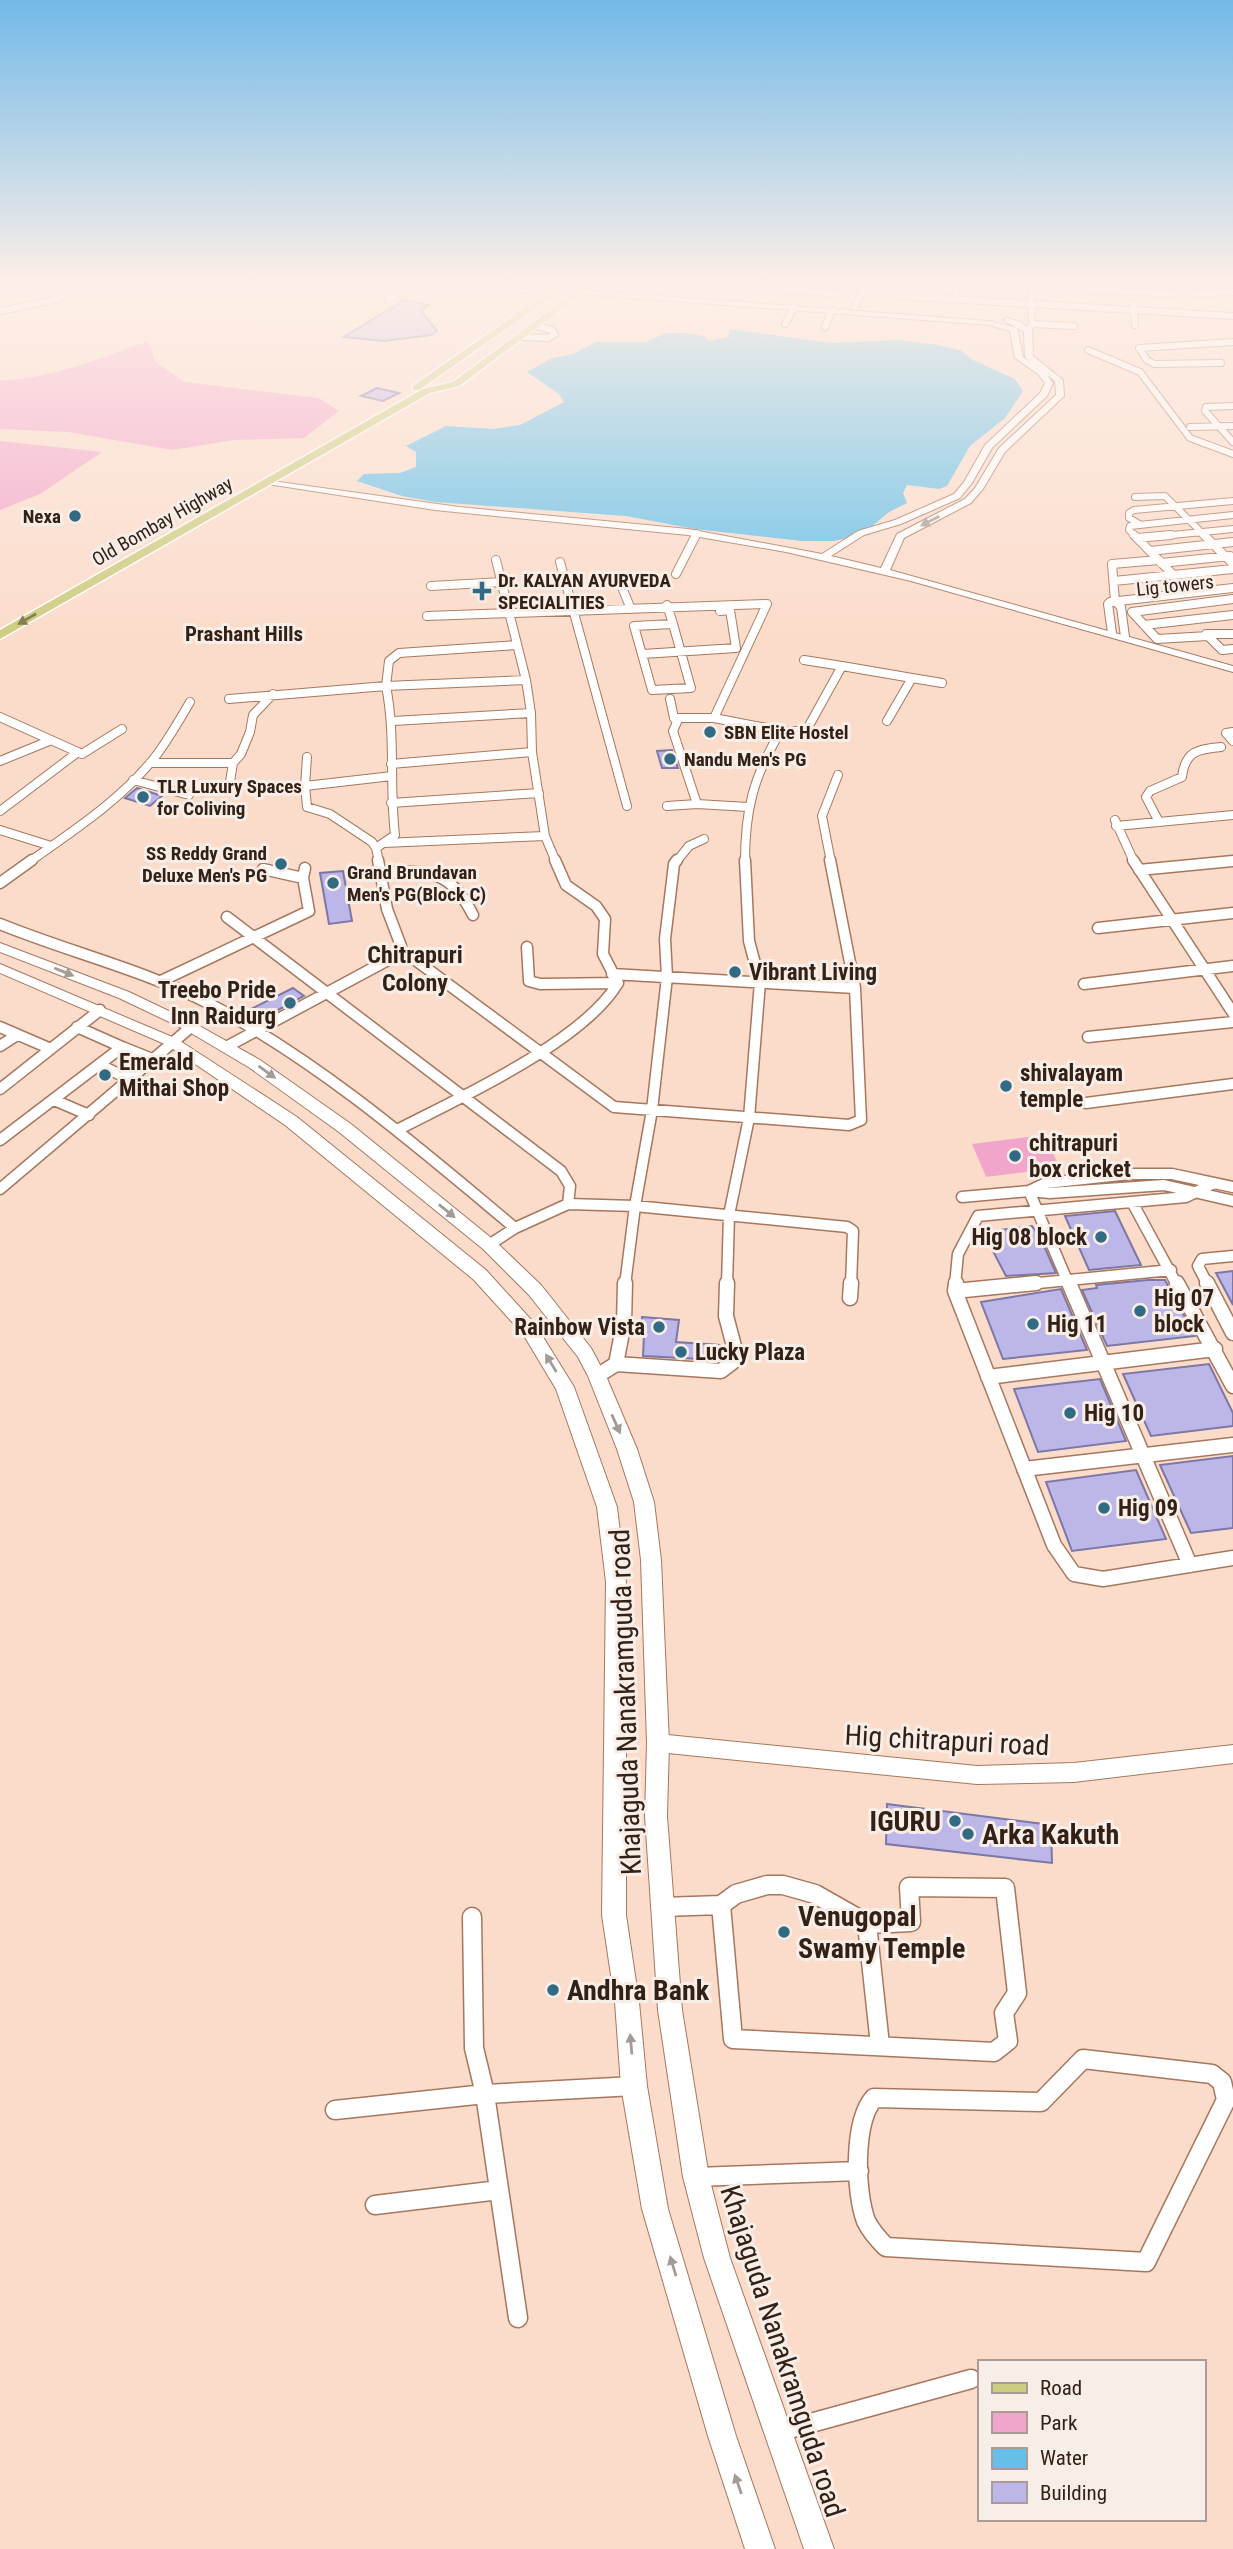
<svg xmlns="http://www.w3.org/2000/svg" width="1233" height="2549" font-family="'Roboto Condensed',sans-serif">
<rect width="100%" height="100%" fill="#fbdccb"/>
<path fill="#f2a5ca" d="M148 341 155 361 184 382 319 398 339 411 304 438 234 440 172 450 68 432 0 429V381C52 378 99 359 148 341Z
M0 441 102 452 40 494 0 510Z
M1044 1135 1060 1168 986 1177 972 1144Z"/>
<path fill="#64c0e9" d="M730 329 831 343 898 340 938 345 960 350 973 360 1015 379 1023 391 1005 418 970 446 947 486 939 489 907 485 903 493 907 503 889 512 870 528 852 537 834 541H802L695 529 626 516 435 502 402 496 357 481 364 474 400 473 416 467V452L406 446 446 426 494 429 520 425 564 402 559 394 527 372 552 358 573 354 596 342H646L666 333H683L705 336 709 341 728 337Z"/>
<path fill="#bcb7e8" stroke="#7c77a5" stroke-width="2" d="M404 300 429 305 421 310 437 331 431 335 384 341 344 337Z
M377 388 399 393 383 401 361 396Z
M672 750 678 768H662L657 751Z
M137 788 162 796 150 806 125 798Z
M343 871 352 921 329 924 320 873Z
M293 988 304 996 267 1016 258 1020 247 1011Z
M1115 1211 1141 1265 1089 1270 1065 1216Z
M1032 1226 1040 1237 1056 1273 1006 1276 983 1232Z
M1233 1271V1305L1216 1273Z
M1148 1280H1165L1195 1336 1107 1346 1082 1290 1097 1288 1096 1285Z
M1061 1289 1087 1350 1003 1359 981 1302Z
M642 1317 679 1320 676 1342 720 1345 719 1360 643 1356 644 1335H640Z
M1209 1364 1233 1413V1426L1151 1436 1123 1374Z
M1100 1379 1126 1441 1038 1452 1014 1389Z
M1233 1456V1528L1191 1533 1160 1465Z
M1136 1470 1166 1539 1072 1551 1046 1482Z
M887 1804 1051 1825 1052 1863 886 1844Z"/>
<g fill="none" stroke-linecap="round" stroke-linejoin="round">
<g stroke="#a6775e" stroke-width="8">
<path id="minor-far4" d="M839 285 864 288
M885 285 888 286
M992 285 996 286
M1031 285 1032 324
M767 288 839 294
M1069 289 1178 294
M1192 294 1233 292
M899 296 1233 316
M388 299 414 285
M954 299 958 285
M1133 303 1135 325
M855 307 865 285
M0 311 54 300 83 285
M785 324 794 307
M825 327 832 310
M1028 331 1032 324 1074 326
M523 337 548 338 555 334 552 330 536 326
M1088 350 1140 372 1190 438 1233 454
M1221 363 1154 364 1147 360 1139 348 1233 342
M1233 406 1206 407 1205 411 1233 442
M1190 427 1233 426
M1135 497 1165 496 1206 537
M1139 524 1129 518V513L1134 510 1233 501
M695 537 697 533
M1136 537 1129 530 1130 526 1233 515
M1152 537 1233 529"/>
</g>
<g stroke="#a6775e" stroke-width="10">
<path id="minor-far3" d="M1134 535 1137 538
M1171 535 1137 538 1190 592
M1204 535 1233 564
M1150 551 1233 542
M496 560 526 680 531 713 532 752 545 836 556 862
M560 562 627 806
M1161 563 1230 556
M676 574 696 535
M1114 581 1233 569
M620 582 630 607
M431 586 502 582
M1233 599 1132 612 1157 639 1208 636 1222 650 1233 649
M667 605 673 624
M427 616 767 604 714 718
M673 624 691 688 652 690 634 626Z
M1144 625 1233 615
M1112 633 1108 604 1110 602 1233 588
M1206 634H1233
M1125 637 1121 607 1115 601 1112 564 1159 560
M517 645 399 653 389 661 386 686 526 680
M643 654 736 648 730 610 720 611
M804 660 842 666
M912 678 942 683
M229 699 386 686C396 737 389 784 395 835L376 848 379 862
M670 699 674 718
M0 717 82 754 122 729
M393 721 531 713
M778 731H806L842 666 912 678 887 721
M1233 732 1226 733 1233 741
M0 761 49 741
M150 763H233L241 754 250 732 253 715 273 694
M391 764 532 752
M133 780 189 795
M305 786 307 757
M229 788 233 763
M391 803 539 793
M697 804 673 731 677 722 674 718H714L777 730 779 734C753 778 745 811 745 862
M667 806 697 804 748 807
M0 811 78 752
M1115 820 1134 862
M1159 822 1146 797 1150 791 1182 777C1185 751 1198 749 1221 747
M1116 826 1233 815
M0 830 51 846
M384 843 545 836
M376 848 372 842 330 814 307 807 305 786 392 776
M29 862C73 831 121 800 155 757 168 740 179 721 190 702
M676 862 689 846 704 839
M831 862 822 816 838 775
M1224 862 1233 861"/>
</g>
<g stroke="#a6775e" stroke-width="13">
<path id="minor-far2" d="M378 860 387 909 401 946V953
M1133 860 1233 1013
M263 869 303 878
M1139 870 1233 861
M380 873C429 871 449 868 473 915
M0 883 32 860
M227 917 561 1171 570 1186 568 1204
M0 924C69 952 141 969 208 1003 320 1062 418 1147 515 1228
M1098 928 1233 913
M527 947 529 981 540 984 618 983
M401 953 414 959 614 1107 849 1125 861 1120 855 988 830 860
M612 974 855 988
M161 981 309 911 303 878 305 868
M1084 984 1233 966
M0 1027 51 1049
M1088 1037 1233 1022
M0 1046 17 1035
M228 1046 401 953
M122 1047 152 1059
M100 1065 129 1079
M0 1089 100 1010
M54 1100 89 1115
M1086 1103 1233 1084
M397 1130C459 1098 583 1042 618 983L603 954 605 919 596 906 566 885 555 860
M0 1140 122 1047 77 1027
M0 1189 191 1027
M1029 1191 1069 1285
M1029 1191 1050 1193 1164 1185 1233 1201
M962 1197 1029 1191 1046 1183 1130 1174H1172L1233 1187
M1132 1202 1177 1285
M489 1245 515 1228 568 1204 635 1206 847 1227 853 1231 851 1285
M625 1285 635 1206 652 1110 667 977 665 939 674 864 677 860
M727 1285 729 1215 749 1118 760 982 749 941 745 860
M955 1285 958 1254 978 1216 1186 1197 1214 1183
M1018 1285 1171 1270
M1208 1285 1198 1266 1202 1259 1233 1256"/>
</g>
<g stroke="#a6775e" stroke-width="17">
<path id="minor-far1" d="M956 1283 955 1291 1054 1545 1074 1574 1103 1579 1233 1558
M1069 1283 1190 1565
M1177 1283 1233 1386
M1207 1283 1233 1333
M955 1291 1036 1283
M850 1298 851 1283
M616 1364 721 1371 734 1361 735 1350 726 1316 727 1283
M597 1376 616 1364 624 1322 625 1283
M988 1377 1215 1349
M1024 1469 1233 1445"/>
</g>
<g stroke="#a6775e" stroke-width="21">
<path id="minor" d="M767 1885H783L815 1894 868 1924 911 1922 909 1887 1005 1888 1017 1993 1004 2013 1008 2041 994 2052 733 2039 721 1905 736 1894Z
M663 1907 721 1905
M472 1917 474 2048 485 2094 518 2318
M867 1924 880 2045
M1083 2059 1212 2074 1222 2082 1226 2100 1146 2262 886 2247C878 2239 871 2231 866 2221 855 2192 853 2122 874 2098L1041 2102Z
M335 2110 485 2094 634 2086
M696 2177 859 2171
M375 2205 499 2190
M778 2432 971 2379"/>
</g>
<g stroke="#a6775e" stroke-width="2">
<path id="tertiary" d="M583 290 989 321 1017 328 1023 357 1030 362 1025 357 1024 332 1003 320 1007 318 1021 322 1032 331 1033 356 1063 380 1064 396 1005 452 983 489 971 503 904 538 890 570 1233 666V672L911 581 786 552 688 535 435 510 261 483 265 480 459 507 688 529 822 554 858 531 895 520 954 494 964 482 985 445 1040 393 1045 383 1038 374 1015 358 1010 331 989 325 580 294ZM1047 375 1055 381 1056 395 999 448 975 488 965 499 897 534 881 568 831 556 864 535 901 524 960 498 972 483 992 448 1047 396 1053 383Z
M658 1734 977 1766 1074 1763 1233 1745V1763L1074 1782 977 1784 658 1752 651 1749 648 1743 651 1737Z"/>
</g>
<g stroke="#a6775e" stroke-width="2">
<path id="secondary" d="M477 285H503L545 293 541 295Z
M0 943 129 992 196 1024 260 1060 351 1124 495 1241 541 1285 591 1348 606 1376 637 1449 654 1502 661 1560 669 1743 667 1816 682 2010 709 2177 730 2258 834 2549H804L704 2258 683 2177 658 2010 645 1816 647 1743 641 1560 634 1502 617 1449 588 1376 578 1357 529 1295 483 1249 339 1132 250 1068 186 1030 119 998 0 952Z
M0 964 177 1039 297 1117 486 1270 535 1324 574 1387 617 1507 626 1582V1915L639 2002 647 2086 668 2209 736 2436 775 2549H745L708 2436 642 2209 621 2086 615 2002 602 1915 606 1582 597 1507 556 1389 523 1334 474 1280 285 1125 167 1045 0 973Z"/>
</g>
<g stroke="#fff" stroke-width="3">
<path id="primary" d="M558 285H569L419 390H413V386Z
M584 285H594L459 386 430 393 0 639V630L423 389 453 382Z"/>
</g>
<use href="#minor-far4" stroke="#fff" stroke-width="6"/>
<use href="#minor-far3" stroke="#fff" stroke-width="8"/>
<use href="#minor-far2" stroke="#fff" stroke-width="10"/>
<use href="#minor-far1" stroke="#fff" stroke-width="14"/>
<use href="#minor" stroke="#fff" stroke-width="18"/>
<use href="#tertiary" fill="#fff" fill-rule="evenodd"/>
<use href="#secondary" fill="#fff" fill-rule="evenodd"/>
<use href="#primary" fill="#cdcd80" fill-rule="evenodd"/>
</g>
<defs><path id="oneway-solid" d="M-6-.8H1V-3.2L6.5 0L1 3.2V.8H-6Z" transform="scale(1.75)"/></defs>
<g fill="#a39b96">
<use href="#oneway-solid" transform="translate(930 521) rotate(153)"/>
<use href="#oneway-solid" transform="translate(64 972) rotate(22)"/>
<use href="#oneway-solid" transform="translate(267 1072) rotate(36)"/>
<use href="#oneway-solid" transform="translate(447 1211) rotate(39)"/>
<use href="#oneway-solid" transform="translate(551 1363) rotate(-121)"/>
<use href="#oneway-solid" transform="translate(616 1424) rotate(66)"/>
<use href="#oneway-solid" transform="translate(631 2044) rotate(-95)"/>
<use href="#oneway-solid" transform="translate(673 2266) rotate(-107)"/>
<use href="#oneway-solid" transform="translate(738 2484) rotate(-109)"/>
</g>
<use fill="#80764b" href="#oneway-solid" transform="translate(27 619) rotate(150)"/>
<linearGradient id="sky" x2="0" y2="1"><stop stop-color="#73b9e8"/><stop offset="0.44" stop-color="#fdefe8"/><stop offset="1" stop-color="#fdefe8" stop-opacity="0"/></linearGradient>
<rect width="1233" height="642" fill="url(#sky)"/>
<g fill="#306a83" stroke="#f8eee8" stroke-width="2.5">
<circle cx="75" cy="516" r="7"/>
<path d="M478.5 580.5h7v7h7v7h-7v7h-7v-7h-7v-7h7z"/>
<circle cx="710" cy="732" r="7"/>
<circle cx="670" cy="759" r="7"/>
<circle cx="143" cy="797" r="7"/>
<circle cx="281" cy="864" r="7"/>
<circle cx="333" cy="883" r="7"/>
<circle cx="735" cy="972" r="7"/>
<circle cx="290" cy="1003" r="7"/>
<circle cx="105" cy="1075" r="7"/>
<circle cx="1006" cy="1086" r="7"/>
<circle cx="1015" cy="1156" r="7"/>
<circle cx="1101" cy="1237" r="7"/>
<circle cx="1140" cy="1311" r="7"/>
<circle cx="1033" cy="1324" r="7"/>
<circle cx="659" cy="1327" r="7"/>
<circle cx="681" cy="1352" r="7"/>
<circle cx="1070" cy="1413" r="7"/>
<circle cx="1104" cy="1508" r="7"/>
<circle cx="955" cy="1821" r="7"/>
<circle cx="968" cy="1834" r="7"/>
<circle cx="784" cy="1932" r="7"/>
<circle cx="553" cy="1990" r="7"/>
</g>
<g text-anchor="middle" stroke-width="6" stroke-linejoin="round" paint-order="stroke">
<g font-size="19" font-weight="bold" fill="#332016" stroke="#f8eee8" text-anchor="start">
<text x="61" y="523" text-anchor="end">Nexa</text>
<text x="498" y="587">Dr. KALYAN AYURVEDA<tspan x="498" dy="22">SPECIALITIES</tspan></text>
<text x="724" y="739">SBN Elite Hostel</text>
<text x="684" y="766">Nandu Men's PG</text>
<text x="157" y="793">TLR Luxury Spaces<tspan x="157" dy="22">for Coliving</tspan></text>
<text x="267" y="860" text-anchor="end">SS Reddy Grand<tspan x="267" dy="22">Deluxe Men's PG</tspan></text>
<text x="347" y="879">Grand Brundavan<tspan x="347" dy="22">Men's PG(Block C)</tspan></text>
</g>
<g font-size="19" fill="#332016" stroke="#f8eee8">
<text transform="translate(162 521) rotate(-30)" y="7">Old Bombay Highway</text>
<text transform="translate(1175 585) rotate(-6)" y="7">Lig towers</text>
</g>
<g font-size="21" font-weight="bold" fill="#332016" stroke="#f8eee8">
<text x="244" y="641">Prashant Hills</text>
</g>
<g font-size="23" font-weight="bold" fill="#332016" stroke="#f8eee8" text-anchor="start">
<text x="749" y="980">Vibrant Living</text>
<text x="276" y="998" text-anchor="end">Treebo Pride<tspan x="276" dy="26">Inn Raidurg</tspan></text>
<text x="119" y="1070">Emerald<tspan x="119" dy="26">Mithai Shop</tspan></text>
<text x="1020" y="1081">shivalayam<tspan x="1020" dy="26">temple</tspan></text>
<text x="1029" y="1151">chitrapuri<tspan x="1029" dy="26">box cricket</tspan></text>
<text x="1087" y="1245" text-anchor="end">Hig 08 block</text>
<text x="1154" y="1306">Hig 07<tspan x="1154" dy="26">block</tspan></text>
<text x="1047" y="1332">Hig 11</text>
<text x="645" y="1335" text-anchor="end">Rainbow Vista</text>
<text x="695" y="1360">Lucky Plaza</text>
<text x="1084" y="1421">Hig 10</text>
<text x="1118" y="1516">Hig 09</text>
</g>
<g font-size="24" font-weight="bold" fill="#332016" stroke="#f8eee8">
<text x="415" y="963">Chitrapuri<tspan x="415" dy="28">Colony</tspan></text>
</g>
<g font-size="28" fill="#332016" stroke="#f8eee8">
<text transform="translate(625 1702) rotate(-92)" y="10">Khajaguda Nanakramguda road</text>
<text transform="translate(947 1740) rotate(3)" y="10">Hig chitrapuri road</text>
<text transform="translate(783 2351) rotate(72)" y="10">Khajaguda Nanakramguda road</text>
</g>
<g font-size="28" font-weight="bold" fill="#332016" stroke="#f8eee8" text-anchor="start">
<text x="941" y="1831" text-anchor="end">IGURU</text>
<text x="982" y="1844">Arka Kakuth</text>
<text x="798" y="1926">Venugopal<tspan x="798" dy="32">Swamy Temple</tspan></text>
<text x="567" y="2000">Andhra Bank</text>
</g>
</g>
<rect x="978" y="2360" width="228" height="161" fill="#f8eee8" stroke="#a99c94" stroke-width="2"/>
<rect x="992" y="2383" width="35" height="10" fill="#cdcd80" stroke="#a99c94" stroke-width="2"/>
<text x="1040" y="2395" font-size="21" fill="#332016">Road</text>
<rect x="992" y="2412" width="35" height="21" fill="#f2a5ca" stroke="#a99c94" stroke-width="2"/>
<text x="1040" y="2430" font-size="21" fill="#332016">Park</text>
<rect x="992" y="2448" width="35" height="21" fill="#64c0e9" stroke="#a99c94" stroke-width="2"/>
<text x="1040" y="2465" font-size="21" fill="#332016">Water</text>
<rect x="992" y="2482" width="35" height="21" fill="#bcb7e8" stroke="#a99c94" stroke-width="2"/>
<text x="1040" y="2500" font-size="21" fill="#332016">Building</text>
</svg>
